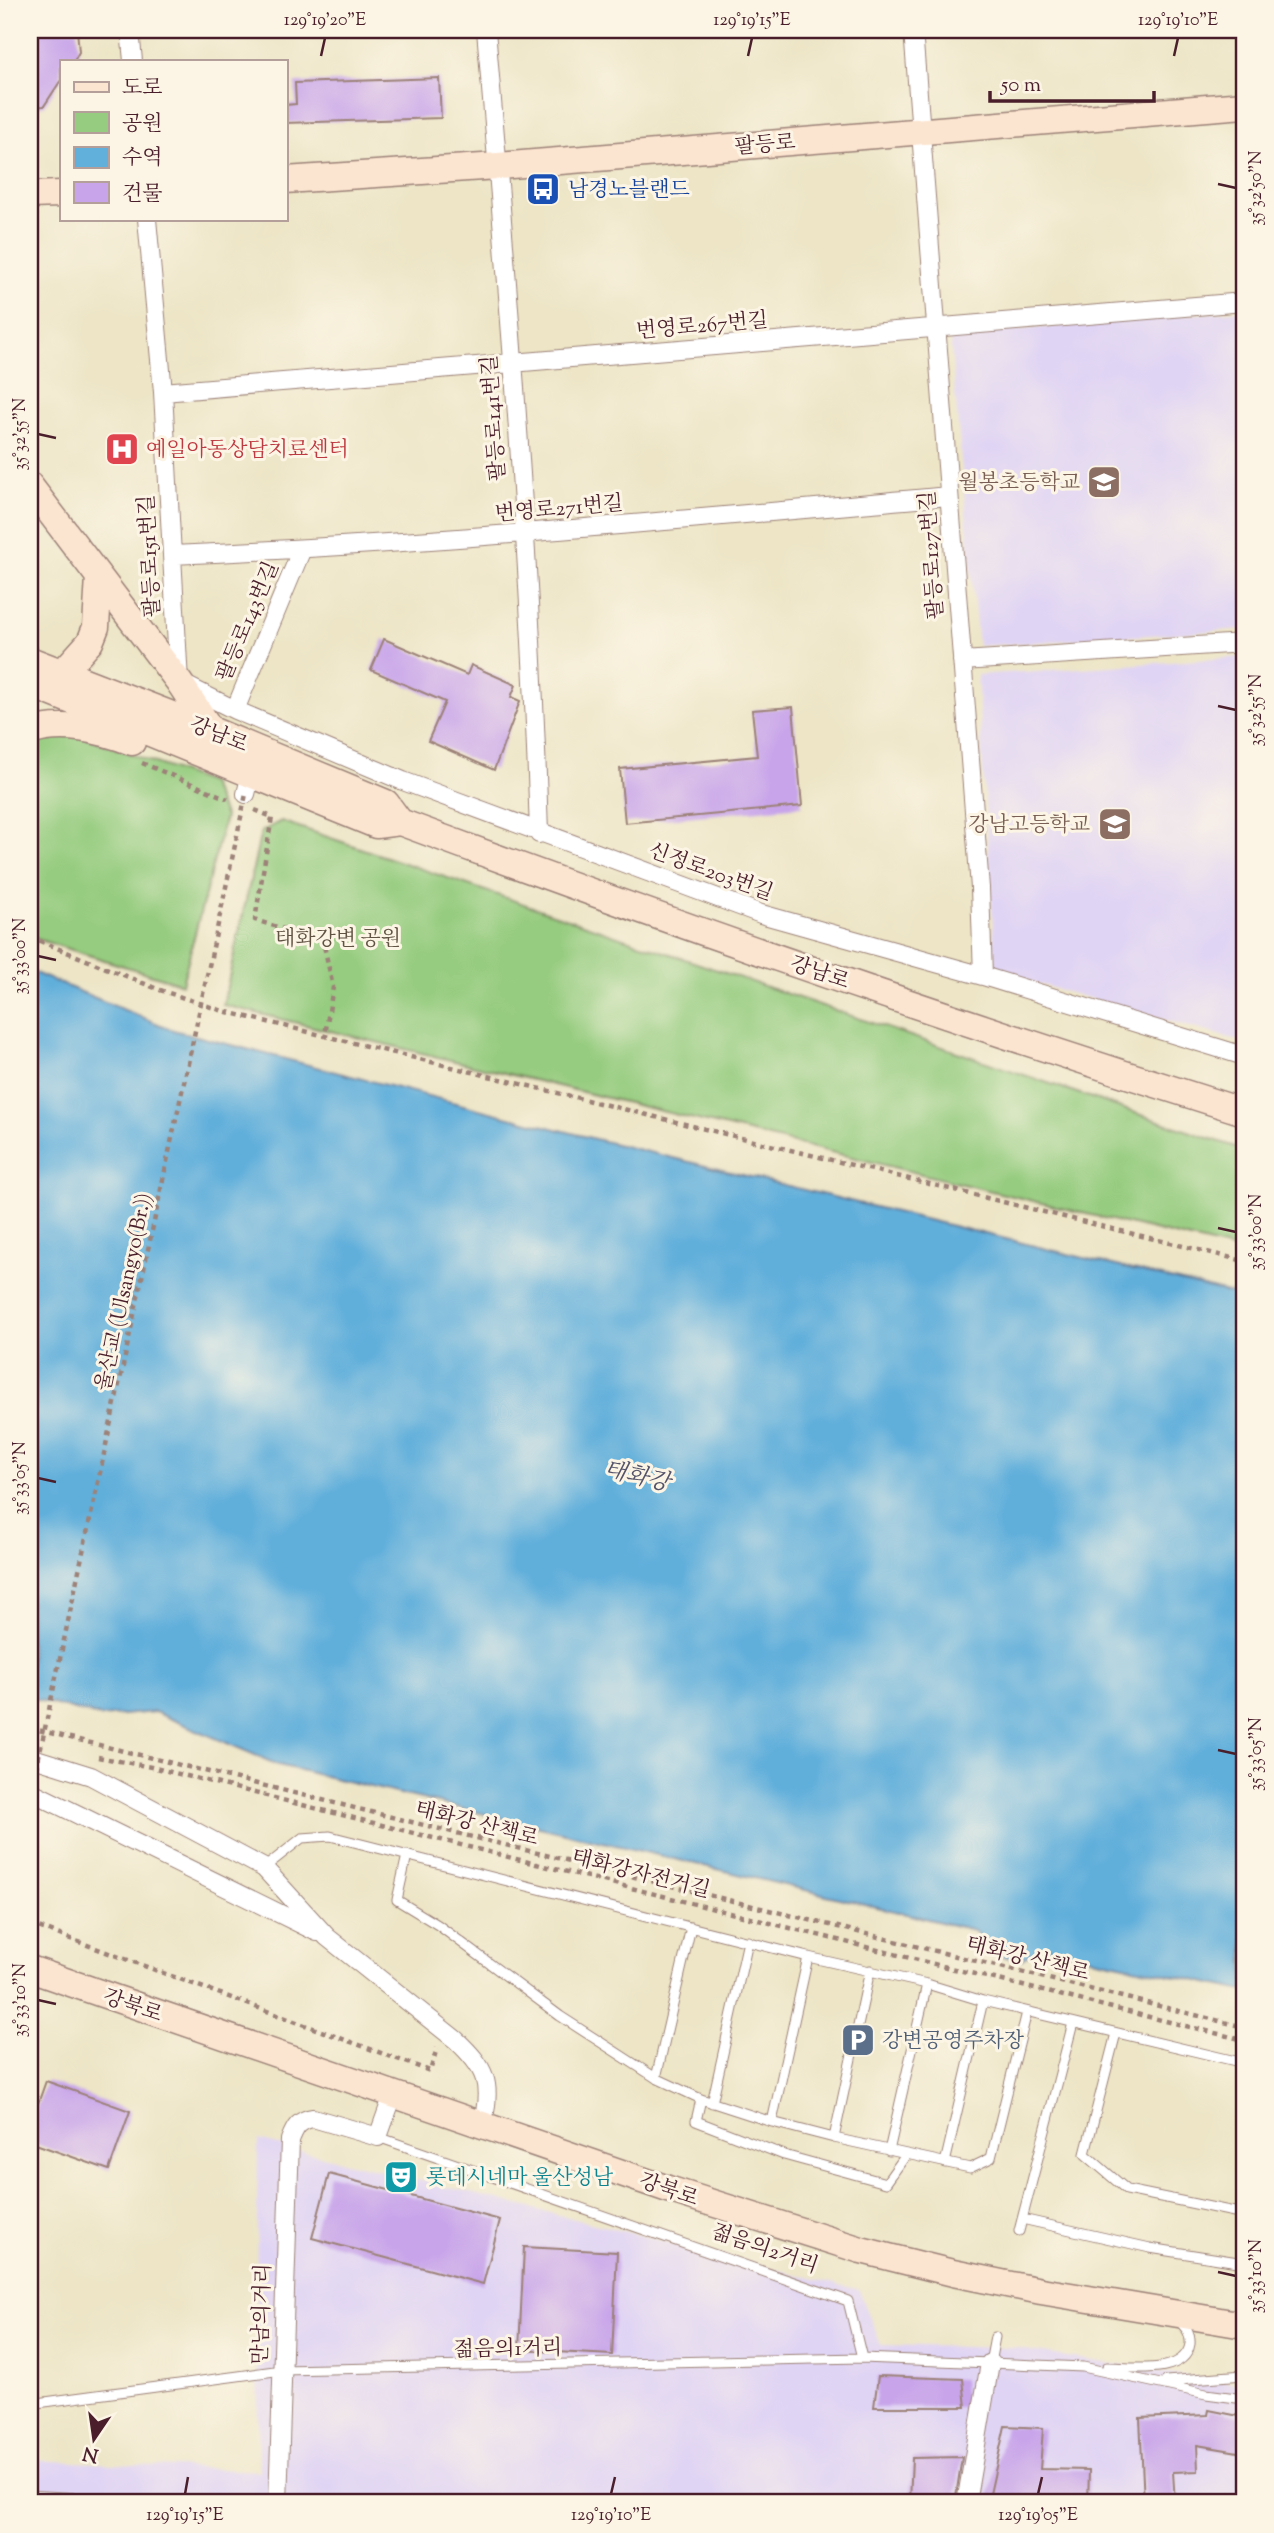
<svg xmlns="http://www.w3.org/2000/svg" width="1274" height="2533" font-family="'Sorts Mill Goudy','Noto Serif KR',serif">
<rect width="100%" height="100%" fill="#fcf5e5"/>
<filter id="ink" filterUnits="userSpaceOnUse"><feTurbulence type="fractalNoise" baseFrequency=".0143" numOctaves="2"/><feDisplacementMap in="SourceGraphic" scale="14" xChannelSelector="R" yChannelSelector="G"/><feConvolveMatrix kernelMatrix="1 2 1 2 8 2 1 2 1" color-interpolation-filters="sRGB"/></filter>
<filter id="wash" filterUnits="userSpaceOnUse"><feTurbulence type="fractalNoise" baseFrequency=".00686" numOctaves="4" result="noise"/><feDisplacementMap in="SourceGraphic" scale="28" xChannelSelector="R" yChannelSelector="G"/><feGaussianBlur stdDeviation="1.57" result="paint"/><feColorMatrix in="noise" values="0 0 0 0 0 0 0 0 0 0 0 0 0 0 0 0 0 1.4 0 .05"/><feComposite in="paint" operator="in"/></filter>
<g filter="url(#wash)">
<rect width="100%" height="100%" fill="#ede5c6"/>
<path fill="#e0d4f4" d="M1244 310V629L978 646 950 336Z
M1244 657V1042L996 972 977 675Z
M258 2140 859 2290 881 2345 1011 2348 1244 2385V2503H30V2460L259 2471 256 2305Z"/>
<path fill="#95cc7f" stroke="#707655" stroke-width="2" d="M30 717 210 783 225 817 182 984 30 937Z
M281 821 1244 1150V1252L223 1005 261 832Z"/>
<path fill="#61afdb" stroke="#566783" stroke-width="2" d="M30 971 173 1030 595 1139 1244 1297V1991L1042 1947 1020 1960 993 1954 974 1930 278 1765 155 1712 101 1717 30 1698Z"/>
<g id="blocks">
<path fill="#c8a4ea" d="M30 30H77L79 52 74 61H61V80L44 106 30 107Z
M439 78 441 118 285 123V105L296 104 295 83Z
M384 639 467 675 471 665 516 685 511 697 520 701 494 770 428 741 445 702 371 670Z
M793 707 802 806 625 823 620 769 757 756 752 710Z
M46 2081 130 2111 109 2170 30 2142V2126Z
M329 2174 500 2220 483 2284 312 2238Z
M524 2247 617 2252 612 2355 519 2350Z
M878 2376 963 2379 966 2407H874Z
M1209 2410 1244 2417V2453L1197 2445 1198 2471 1173 2472 1175 2503H1144L1140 2418 1208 2415Z
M1005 2426 1043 2428 1040 2469 1089 2470 1088 2503H988Z
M962 2457 955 2503H910L912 2458Z"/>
</g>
</g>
<g filter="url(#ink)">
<use href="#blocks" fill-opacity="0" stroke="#9c8278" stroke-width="2"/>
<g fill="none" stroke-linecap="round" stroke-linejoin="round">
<g stroke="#9c8278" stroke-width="11">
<path id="lane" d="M407 1855 397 1900 438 1925 560 2016 656 2078 701 2099 772 2122 834 2138 970 2168 991 2158 1027 2012
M264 1868 302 1838 330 1836 808 1957 927 1984 983 2001 1244 2063
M1116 2033 1085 2154 1127 2190 1244 2214
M656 2078 691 1927
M701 2099 696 2121 784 2155 886 2183 906 2155
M712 2103 748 1941
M772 2122 808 1957
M378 2137 848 2301 862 2358
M834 2138 870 1970
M889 2151 927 1984
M945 2163 983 2001
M1022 2219 1150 2248 1244 2263
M1019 2231 1073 2023
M995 2337 990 2363 1083 2367 1206 2394 1244 2399
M1107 2367C1130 2367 1185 2376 1190 2344 1191 2333 1185 2327 1178 2320
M1166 2381 1244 2375
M30 2404 282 2370 862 2358 990 2363
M30 2495 160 2503"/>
</g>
<g stroke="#9c8278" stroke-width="20">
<path id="street" d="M130 30 133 61
M486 30C509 297 531 566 539 834
M913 30 980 888 983 976
M147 219 163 392 179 682 235 710 403 781 761 914 983 976 1244 1056
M163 392 1244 302
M172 555C432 544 690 519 949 496
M962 661 1244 643
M235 710 302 549
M246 794 251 774
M30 1757 91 1776 264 1868 327 1937 456 2040C486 2068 493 2084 482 2125
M30 1791 317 1932
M278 2503 290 2140C295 2127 299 2120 313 2118L378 2137 393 2095
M966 2503 990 2363"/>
</g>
<g stroke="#9c8278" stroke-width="29">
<path id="secondary" d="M285 180 498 166 1244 105
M30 195 61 194
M30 486 179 682 212 732
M30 660 211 730 386 803 400 822
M63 672 90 642 96 627 99 577
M30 684 376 825 400 822C679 926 960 1023 1244 1112
M30 732C61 721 102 730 132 742
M30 1969 668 2189 861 2250 953 2273 1041 2291 1244 2325"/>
</g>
<path stroke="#9c8278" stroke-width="4.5" stroke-dasharray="5 5" stroke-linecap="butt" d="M142 763 228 799
M255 810 272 817 255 920 323 941 333 987 325 1035
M30 937 160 990 223 1011 1244 1261
M30 1728 1244 2027
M98 1757 151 1767C515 1858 879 1952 1244 2040
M30 1924 430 2071 437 2048"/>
<use href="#lane" stroke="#fff" stroke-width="9"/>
<use href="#street" stroke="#fff" stroke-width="18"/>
<use href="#secondary" stroke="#fce5d0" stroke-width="26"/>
<path stroke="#9c8278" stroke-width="4.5" stroke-dasharray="5 5" stroke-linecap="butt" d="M30 1798 246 794"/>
</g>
</g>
<path fill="none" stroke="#4a1f2b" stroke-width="2.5" d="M321 56 325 38M748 56 752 38M1174 56 1178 38M1218 184 1236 188M38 434 56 438M1218 706 1236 710M38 956 56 960M1218 1228 1236 1232M38 1478 56 1482M1218 1750 1236 1754M38 2000 56 2004M1218 2272 1236 2276M185 2494 188 2477M611 2494 615 2477M1038 2494 1042 2477"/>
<defs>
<g id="bus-square" transform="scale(1.75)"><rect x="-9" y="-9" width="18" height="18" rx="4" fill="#1a4fb4" stroke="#fcf5e5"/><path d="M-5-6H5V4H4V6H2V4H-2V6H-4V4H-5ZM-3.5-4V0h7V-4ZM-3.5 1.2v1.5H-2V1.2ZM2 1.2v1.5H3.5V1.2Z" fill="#fff"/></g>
<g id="hospital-square" transform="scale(1.75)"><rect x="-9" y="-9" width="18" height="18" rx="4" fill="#e0444e" stroke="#fcf5e5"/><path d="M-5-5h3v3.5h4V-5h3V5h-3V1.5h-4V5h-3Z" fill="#fff"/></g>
<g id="school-square" transform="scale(1.75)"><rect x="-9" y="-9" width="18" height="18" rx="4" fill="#8d6e63" stroke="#fcf5e5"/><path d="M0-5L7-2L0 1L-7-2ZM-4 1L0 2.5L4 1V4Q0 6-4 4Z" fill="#fff"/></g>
<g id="parking-square" transform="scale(1.75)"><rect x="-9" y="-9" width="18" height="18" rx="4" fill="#5c6f8a" stroke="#fcf5e5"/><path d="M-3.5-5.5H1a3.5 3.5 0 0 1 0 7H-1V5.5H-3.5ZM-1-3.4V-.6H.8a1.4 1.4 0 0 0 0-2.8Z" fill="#fff"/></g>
<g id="theatre-square" transform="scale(1.75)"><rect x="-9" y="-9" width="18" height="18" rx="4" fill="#0f9aa8" stroke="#fcf5e5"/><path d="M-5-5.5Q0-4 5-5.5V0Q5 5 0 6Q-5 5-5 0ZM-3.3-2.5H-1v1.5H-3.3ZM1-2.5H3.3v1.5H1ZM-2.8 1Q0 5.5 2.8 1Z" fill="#fff"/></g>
</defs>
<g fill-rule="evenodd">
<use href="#bus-square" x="543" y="189"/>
<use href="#hospital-square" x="122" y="449"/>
<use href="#school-square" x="1104" y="482"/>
<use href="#school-square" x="1115" y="824"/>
<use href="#parking-square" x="858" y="2040"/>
<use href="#theatre-square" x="401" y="2177"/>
</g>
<g text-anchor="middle" stroke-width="6" stroke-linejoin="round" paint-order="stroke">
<g font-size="21" fill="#4a1f2b" stroke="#fcf5e5">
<text transform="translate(765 144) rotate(-5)" y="7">팔등로</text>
<text transform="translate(702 325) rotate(-5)" y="7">번영로267번길</text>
<text transform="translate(493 418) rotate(-94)" y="7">팔등로141번길</text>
<text transform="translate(559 508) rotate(-5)" y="7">번영로271번길</text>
<text transform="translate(931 555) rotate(-94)" y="7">팔등로127번길</text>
<text transform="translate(149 556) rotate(-93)" y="7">팔등로151번길</text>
<text transform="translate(247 621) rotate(-67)" y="7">팔등로143번길</text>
<text transform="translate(219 734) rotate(22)" y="7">강남로</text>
<text transform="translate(711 871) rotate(20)" y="7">신정로203번길</text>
<text transform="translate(820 972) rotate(19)" y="7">강남로</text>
<text transform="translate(123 1292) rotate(-78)" y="7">울산교 (Ulsangyo(Br.))</text>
<text transform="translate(477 1823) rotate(14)" y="7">태화강 산책로</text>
<text transform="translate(641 1873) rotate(14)" y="7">태화강자전거길</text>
<text transform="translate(1028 1958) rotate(14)" y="7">태화강 산책로</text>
<text transform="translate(133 2005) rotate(19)" y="7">강북로</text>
<text transform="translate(669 2189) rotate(19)" y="7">강북로</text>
<text transform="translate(765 2248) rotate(19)" y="7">젊음의2거리</text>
<text transform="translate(261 2314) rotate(-88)" y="7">만남의거리</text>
<text transform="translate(508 2348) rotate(-1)" y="7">젊음의1거리</text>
</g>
<g font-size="21" fill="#164399" stroke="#fcf5e5" text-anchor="start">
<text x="568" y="196">남경노블랜드</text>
</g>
<g font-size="21" fill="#be3a42" stroke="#fcf5e5" text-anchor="start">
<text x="146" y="456">예일아동상담치료센터</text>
</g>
<g font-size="21" fill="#785e54" stroke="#fcf5e5" text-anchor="end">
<text x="1080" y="489">월봉초등학교</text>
<text x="1090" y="831">강남고등학교</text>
</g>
<g font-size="21" fill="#605344" stroke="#fcf5e5">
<text x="338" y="945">태화강변 공원</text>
</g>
<g font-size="21" fill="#4e5e75" stroke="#fcf5e5" text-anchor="start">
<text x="882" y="2047">강변공영주차장</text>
</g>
<g font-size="21" fill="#0d838f" stroke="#fcf5e5" text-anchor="start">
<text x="426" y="2184">롯데시네마 울산성남</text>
</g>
<g font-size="23" font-style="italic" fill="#525169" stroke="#fcf5e5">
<text transform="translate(637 1475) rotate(13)" y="8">태화강</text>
</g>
</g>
<rect width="1274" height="2533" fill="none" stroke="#fcf5e5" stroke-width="77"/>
<rect x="60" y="60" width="228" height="161" fill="#fcf5e5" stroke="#b59f9b" stroke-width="2"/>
<rect x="74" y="82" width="35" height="10" fill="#fce5d0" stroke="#b59f9b" stroke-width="2"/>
<text x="122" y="94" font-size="21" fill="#4a1f2b">도로</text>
<rect x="74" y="112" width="35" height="21" fill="#95cc7f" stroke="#b59f9b" stroke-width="2"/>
<text x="122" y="130" font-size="21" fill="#4a1f2b">공원</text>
<rect x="74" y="147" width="35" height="21" fill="#61afdb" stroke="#b59f9b" stroke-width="2"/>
<text x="122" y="164" font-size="21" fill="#4a1f2b">수역</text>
<rect x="74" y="182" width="35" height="21" fill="#c8a4ea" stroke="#b59f9b" stroke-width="2"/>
<text x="122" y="200" font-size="21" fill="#4a1f2b">건물</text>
<g transform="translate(94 2439) rotate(193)" stroke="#fcf5e5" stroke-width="5" paint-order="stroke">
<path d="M0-5L12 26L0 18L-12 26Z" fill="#4a1f2b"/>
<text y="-10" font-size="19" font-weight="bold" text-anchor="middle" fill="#4a1f2b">N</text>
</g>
<path d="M990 91v10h164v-10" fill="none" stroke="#4a1f2b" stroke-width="3.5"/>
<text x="1001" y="91" font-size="21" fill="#4a1f2b" stroke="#fcf5e5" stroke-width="5" paint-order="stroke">50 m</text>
<rect x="38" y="38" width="1198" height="2456" fill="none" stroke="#4a1f2b" stroke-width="2.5"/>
<g font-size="18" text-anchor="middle" fill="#4a1f2b">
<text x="325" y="25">129°19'20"E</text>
<text x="752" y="25">129°19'15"E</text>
<text x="1178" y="25">129°19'10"E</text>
<text transform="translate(1255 188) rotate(-90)" y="6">35°32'50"N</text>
<text transform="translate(19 434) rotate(-90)" y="6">35°32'55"N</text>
<text transform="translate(1255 710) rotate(-90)" y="6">35°32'55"N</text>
<text transform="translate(19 956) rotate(-90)" y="6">35°33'00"N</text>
<text transform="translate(1255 1232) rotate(-90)" y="6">35°33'00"N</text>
<text transform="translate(19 1478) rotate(-90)" y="6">35°33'05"N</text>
<text transform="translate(1255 1754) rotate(-90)" y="6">35°33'05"N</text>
<text transform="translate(19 2000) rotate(-90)" y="6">35°33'10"N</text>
<text transform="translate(1255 2276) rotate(-90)" y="6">35°33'10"N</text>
<text x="185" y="2520">129°19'15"E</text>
<text x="611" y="2520">129°19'10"E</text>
<text x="1038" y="2520">129°19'05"E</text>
</g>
</svg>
